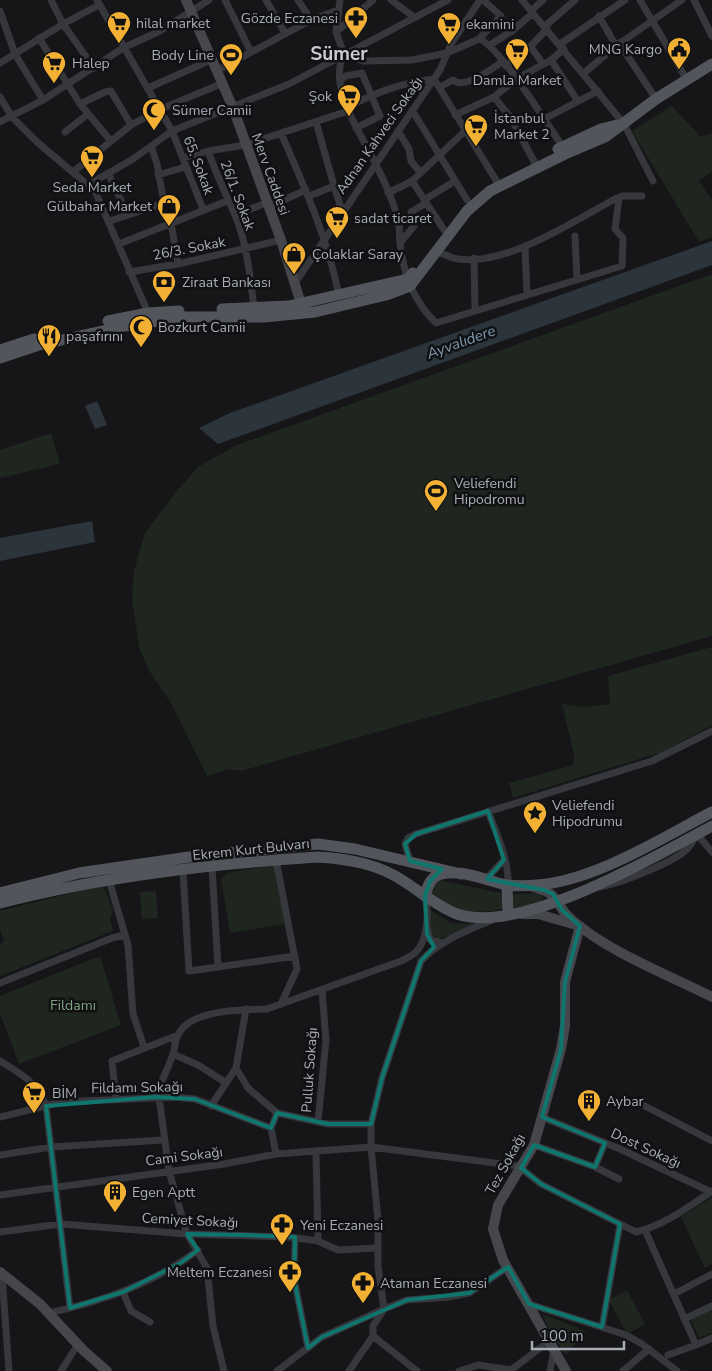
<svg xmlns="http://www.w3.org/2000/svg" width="712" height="1371" font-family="'Nunito Sans',sans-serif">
<rect width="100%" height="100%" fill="#161618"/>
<path fill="#1e261f" d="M672 106 701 137 712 133V171L699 181 712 200V237L699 242 632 131Z
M712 274V636L241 771 228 769 207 776 171 703 148 669 139 647 132 599 134 571 145 533 176 492 198 467 237 445Z
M51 433 60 464 0 478V450Z
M712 647V725L662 752 513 798 509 783 573 765 574 754 562 704 583 707 610 704 608 676Z
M276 865 285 924 230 933 221 879 227 873Z
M439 880 500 893 503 895 504 908C491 913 465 913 452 908 445 905 438 899 431 895L432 884Z
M103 885 113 910 110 919 113 931 0 976V945L4 940 0 929V911Z
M156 891 158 918 142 919 140 892Z
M539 893 544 897 541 902 512 910 513 894Z
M430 910 451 923 480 924 436 940C426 934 429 921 430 910Z
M100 956 121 1025 19 1064 0 1013V996Z
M712 1197V1264L705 1268 681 1217Z
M627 1290 645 1324 627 1334 609 1300Z
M712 1308V1333L699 1338 690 1318Z
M542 1314 586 1331 566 1355 552 1336Z"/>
<path fill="#2c353c" d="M712 241V265L218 444 199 428 230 413Z
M97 401 107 425 95 429 85 406Z
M92 521 95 542 0 561V538Z"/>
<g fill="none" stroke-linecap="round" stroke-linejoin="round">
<path stroke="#37383d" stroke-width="7" d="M51 0 63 24 94 68
M97 0 172 131 203 209
M225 0 251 52
M266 0 285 33
M298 0 311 20
M340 0 336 32 344 54
M391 0 414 17
M522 0 624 124 653 181
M640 0 687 80
M694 0 712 36
M0 11 15 54 43 100
M531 11 543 0
M599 16 616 46
M544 27 575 0
M336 32 373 0
M39 38 80 104 111 141
M479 39 501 16 483 0
M619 43 656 99
M560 44 625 0
M490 45 512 31 533 13
M531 47 543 64
M344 54C327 87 361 133 375 163 384 180 393 201 398 219 400 226 399 235 400 242 403 273 413 301 436 323L622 266 623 238 615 229 619 198
M344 54 363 61 412 60 447 53 479 39C499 45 548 126 563 147
M551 60 564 49
M0 63 63 24 99 5
M506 66 530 47 547 29
M218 70 311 20 338 10
M584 73 616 46 682 0
M340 80 346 76 362 73 380 116 356 128
M440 87 453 80C465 90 491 69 502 62
M148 88 213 59
M0 97 12 117 37 142 95 191 149 315
M494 97 511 118 537 167
M80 104 105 92 111 91 131 125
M347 107C378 92 400 83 434 79L499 185
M412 110 467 200
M455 115 494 97 516 79 551 60 577 100
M544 119 598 91
M0 122 43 100 123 48 160 31 209 0
M316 122 334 186
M398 131 409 149 411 161 420 172
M65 132 88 114
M281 133C304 186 328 239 339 296
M151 146 157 164 164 203 175 221
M208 151C216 173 225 193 235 215 247 243 250 277 254 308
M183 158 208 151 245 145 348 111
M73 172 131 125 161 109 223 83
M108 173 128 215
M158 175 185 167
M412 181 444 230
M88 185 133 159 172 131 289 84 448 0
M388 193 412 181 466 130
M309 196 334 186 342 211
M424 200 455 181
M268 207 306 190
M235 215 266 203
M110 221 164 203
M171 223 178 264
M575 236 577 280
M400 243 414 226 411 212 426 203
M119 244 227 201
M525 246 527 295
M436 252C443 253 450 258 458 259 507 266 572 222 615 199L623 196H642
M474 258 475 311
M129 272 178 264 281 240
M295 283 440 70 451 44 480 0
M488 811C494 827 512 868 507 885
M276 860 297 969 281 1004
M410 861 405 844 408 838 416 834 652 761 712 731
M212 867 218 967 295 956
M183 871 189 971 218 967
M486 879 504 860
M109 880 128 945 133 1014 144 1047
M600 887C619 884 678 861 689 847 692 843 695 838 697 834L712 852
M427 927 430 940 442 943
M0 983 112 938 125 935
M173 1054 198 1065 225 1082
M0 1061C20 1073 38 1083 46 1106L70 1308
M236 1068 248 1088 277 1113 328 1124H371
M155 1097C161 1083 168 1068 173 1054 175 1048 175 1040 178 1035 190 1009 242 1010 267 1009L401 961C405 959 411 956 415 953 428 941 429 912 425 896
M159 1097 169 1171 187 1234 207 1268 213 1326 224 1371
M116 1100 112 1061 178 1035
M643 1105 712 1141
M211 1106 236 1068 246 1009
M0 1117 61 1102 175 1097 195 1099 271 1128
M542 1117 620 1149 711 1192
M318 1122 326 1040 322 990
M534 1145 595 1167 605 1143
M316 1151 318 1241
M276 1154 271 1128 277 1113
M0 1155 51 1147 163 1140
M595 1167 619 1179
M0 1195 224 1164 276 1154 371 1147 518 1166 541 1184 636 1232C665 1225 688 1207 712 1191
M645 1230 696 1345 712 1338
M0 1232 61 1224 187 1234 290 1237 318 1241 338 1250 377 1248
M295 1238 294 1279 308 1348
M2 1275 9 1371
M123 1292 131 1311 150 1322
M674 1294 712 1274
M529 1304 626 1335 642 1344 677 1371
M49 1313C103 1301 153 1284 198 1250
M684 1319 712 1306
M602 1327 620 1224
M373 1336 417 1371
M668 1355 696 1345
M61 1371 78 1344
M277 1371 322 1337 384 1309 407 1300 449 1297 469 1293 508 1267
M349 1371 373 1336V1326L384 1309 378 1266V1220L371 1147V1124L382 1078 421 961C441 940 466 931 492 920
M459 1371 478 1365 511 1370 548 1342
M550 1371 554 1350
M623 1371 649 1349"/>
<path stroke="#45474d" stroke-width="10" d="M186 0 233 108 281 240 303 310
M533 887C562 894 553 904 572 920 610 953 667 974 712 997
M522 914H538L573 924
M0 1272 40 1304 84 1351 107 1371
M566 1371 503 1260 493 1229 498 1205 534 1145 561 1049 565 1026V982L580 926"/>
<path stroke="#53555c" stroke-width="11" d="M558 149 601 129 617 125
M222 309 289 306 408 279 413 273
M108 321 148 313 179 311
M0 350 34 339
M0 358 39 345 125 326 183 317H264L315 312 386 295 410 286 467 211 490 191 565 154 605 137 656 99 712 64
M507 885 508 914
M0 893 79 873 189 857 318 844 355 849 461 874
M425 896C427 889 429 880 436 876 456 866 486 881 507 885 516 886 527 886 537 885 594 881 662 838 712 812
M0 903C104 876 212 864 318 857 349 859 379 864 405 882 422 893 438 907 457 914 520 936 656 856 712 826"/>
</g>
<path fill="none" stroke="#0f766e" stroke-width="4" stroke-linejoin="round" d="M488 811 504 860 487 879 544 890 553 894 562 910 580 926 565 982 561 1049 542 1117 605 1143 595 1167 534 1145 521 1168 541 1184 620 1224 602 1327 529 1304 508 1267 469 1293 407 1300 322 1337 308 1348 294 1279 295 1237 244 1235 187 1234 198 1250 179 1264 123 1292 70 1308 46 1106 155 1097 195 1099 271 1128 277 1113 328 1124H371L382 1078 421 961 434 947 427 934 425 896 430 881 442 869 410 861 405 844 416 834Z"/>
<defs>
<g id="pharmacy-pin" transform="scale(1.25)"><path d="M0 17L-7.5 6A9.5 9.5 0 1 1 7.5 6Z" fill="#f2b134" stroke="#111113"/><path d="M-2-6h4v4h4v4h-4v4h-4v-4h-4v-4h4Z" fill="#111"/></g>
<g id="supermarket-pin" transform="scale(1.25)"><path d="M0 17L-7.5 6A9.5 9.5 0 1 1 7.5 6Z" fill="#f2b134" stroke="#111113"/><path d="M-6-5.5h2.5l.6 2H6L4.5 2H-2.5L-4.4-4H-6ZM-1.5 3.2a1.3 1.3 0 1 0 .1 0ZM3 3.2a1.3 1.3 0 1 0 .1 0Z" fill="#111"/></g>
<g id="civic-pin" transform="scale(1.25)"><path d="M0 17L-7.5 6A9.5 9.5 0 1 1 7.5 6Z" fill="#f2b134" stroke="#111113"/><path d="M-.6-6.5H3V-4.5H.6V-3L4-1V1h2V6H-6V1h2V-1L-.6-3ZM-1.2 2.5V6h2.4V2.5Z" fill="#111"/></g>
<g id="stadium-pin" transform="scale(1.25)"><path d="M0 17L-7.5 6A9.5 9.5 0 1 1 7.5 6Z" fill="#f2b134" stroke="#111113"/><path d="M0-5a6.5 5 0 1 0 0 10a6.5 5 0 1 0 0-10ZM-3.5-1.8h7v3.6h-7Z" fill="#111"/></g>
<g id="mosque-pin" transform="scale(1.25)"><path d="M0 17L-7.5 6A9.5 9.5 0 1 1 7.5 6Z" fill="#f2b134" stroke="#111113"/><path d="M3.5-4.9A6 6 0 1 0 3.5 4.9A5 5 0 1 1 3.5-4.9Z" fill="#111"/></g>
<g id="shop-pin" transform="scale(1.25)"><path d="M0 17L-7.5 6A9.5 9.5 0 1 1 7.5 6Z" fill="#f2b134" stroke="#111113"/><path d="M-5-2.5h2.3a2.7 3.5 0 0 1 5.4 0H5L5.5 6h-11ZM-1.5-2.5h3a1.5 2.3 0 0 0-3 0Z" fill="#111"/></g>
<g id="bank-pin" transform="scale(1.25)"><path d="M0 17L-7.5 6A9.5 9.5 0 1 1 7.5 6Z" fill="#f2b134" stroke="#111113"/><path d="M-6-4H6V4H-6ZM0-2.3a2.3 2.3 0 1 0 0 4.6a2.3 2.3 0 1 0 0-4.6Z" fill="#111"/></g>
<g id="restaurant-pin" transform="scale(1.25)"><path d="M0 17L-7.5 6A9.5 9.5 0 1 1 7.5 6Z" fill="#f2b134" stroke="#111113"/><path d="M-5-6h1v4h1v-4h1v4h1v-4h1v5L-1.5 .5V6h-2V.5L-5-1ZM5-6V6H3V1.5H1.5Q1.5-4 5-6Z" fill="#111"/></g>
<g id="sight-pin" transform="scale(1.25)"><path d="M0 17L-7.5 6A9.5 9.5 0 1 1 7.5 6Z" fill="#f2b134" stroke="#111113"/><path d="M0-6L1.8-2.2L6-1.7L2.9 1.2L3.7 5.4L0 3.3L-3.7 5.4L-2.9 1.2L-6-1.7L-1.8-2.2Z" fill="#111"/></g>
<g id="building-pin" transform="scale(1.25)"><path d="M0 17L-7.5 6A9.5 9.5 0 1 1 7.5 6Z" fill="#f2b134" stroke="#111113"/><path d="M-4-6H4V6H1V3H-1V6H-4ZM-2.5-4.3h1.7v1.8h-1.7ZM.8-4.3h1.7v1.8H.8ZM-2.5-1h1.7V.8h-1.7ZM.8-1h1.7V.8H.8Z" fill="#111"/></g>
</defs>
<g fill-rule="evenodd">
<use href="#pharmacy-pin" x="356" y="18"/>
<use href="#supermarket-pin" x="119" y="23"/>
<use href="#supermarket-pin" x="449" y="24"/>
<use href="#civic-pin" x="679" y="49"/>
<use href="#supermarket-pin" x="517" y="50"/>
<use href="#stadium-pin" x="231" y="55"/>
<use href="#supermarket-pin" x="54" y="63"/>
<use href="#supermarket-pin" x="349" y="96"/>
<use href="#mosque-pin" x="154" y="110"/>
<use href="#supermarket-pin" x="476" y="126"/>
<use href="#supermarket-pin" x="92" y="157"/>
<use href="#shop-pin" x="169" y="206"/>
<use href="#supermarket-pin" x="337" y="218"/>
<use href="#shop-pin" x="294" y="254"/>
<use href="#bank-pin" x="164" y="282"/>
<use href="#mosque-pin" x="141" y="327"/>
<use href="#restaurant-pin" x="49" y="336"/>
<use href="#stadium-pin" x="436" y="491"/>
<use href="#sight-pin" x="535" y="813"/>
<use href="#supermarket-pin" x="34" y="1093"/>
<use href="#building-pin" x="589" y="1101"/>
<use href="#building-pin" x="115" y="1192"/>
<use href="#pharmacy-pin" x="282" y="1225"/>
<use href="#pharmacy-pin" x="290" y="1272"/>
<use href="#pharmacy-pin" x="363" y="1283"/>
</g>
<g text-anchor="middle" stroke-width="5" stroke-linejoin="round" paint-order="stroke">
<g font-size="14" fill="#a8adb8" stroke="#111113" text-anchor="start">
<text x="338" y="23" text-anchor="end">Gözde Eczanesi</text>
<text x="136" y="28">hilal market</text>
<text x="466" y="29">ekamini</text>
<text x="662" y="54" text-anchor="end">MNG Kargo</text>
<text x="214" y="60" text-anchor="end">Body Line</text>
<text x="72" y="68">Halep</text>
<text x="517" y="85" text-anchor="middle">Damla Market</text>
<text x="332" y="101" text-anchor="end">Şok</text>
<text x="172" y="115">Sümer Camii</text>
<text x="494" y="123">İstanbul<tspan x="494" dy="16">Market 2</tspan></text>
<text x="92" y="192" text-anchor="middle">Seda Market</text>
<text x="152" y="211" text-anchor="end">Gülbahar Market</text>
<text x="354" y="223">sadat ticaret</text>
<text x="312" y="259">Çolaklar Saray</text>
<text x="182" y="287">Ziraat Bankası</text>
<text x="158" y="332">Bozkurt Camii</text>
<text x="66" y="341">paşafırını</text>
<text x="454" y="488">Veliefendi<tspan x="454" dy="16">Hipodromu</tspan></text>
<text x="552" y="810">Veliefendi<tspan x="552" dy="16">Hipodrumu</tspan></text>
<text x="52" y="1098">BİM</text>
<text x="606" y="1106">Aybar</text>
<text x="132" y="1197">Egen Aptt</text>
<text x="300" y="1230">Yeni Eczanesi</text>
<text x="272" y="1277" text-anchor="end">Meltem Eczanesi</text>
<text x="380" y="1288">Ataman Eczanesi</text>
</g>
<g font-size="14" fill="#a8adb8" stroke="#111113">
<text transform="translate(379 135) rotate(-55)" y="5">Adnan Kahveci Sokağı</text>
<text transform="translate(199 165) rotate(69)" y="5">65. Sokak</text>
<text transform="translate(271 174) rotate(70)" y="5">Merv Caddesi</text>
<text transform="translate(238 195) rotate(69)" y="5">26/1. Sokak</text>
<text transform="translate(189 248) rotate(-11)" y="5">26/3. Sokak</text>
<text transform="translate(251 849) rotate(-6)" y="5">Ekrem Kurt Bulvarı</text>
<text transform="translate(309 1070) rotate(-86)" y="5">Pulluk Sokağı</text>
<text transform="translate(137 1087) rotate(-1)" y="5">Fildamı Sokağı</text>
<text transform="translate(646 1148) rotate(25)" y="5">Dost Sokağı</text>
<text transform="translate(184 1156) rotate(-7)" y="5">Cami Sokağı</text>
<text transform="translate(505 1164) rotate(-61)" y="5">Tez Sokağı</text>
<text transform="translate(190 1220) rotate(3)" y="5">Cemiyet Sokağı</text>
</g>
<g font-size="14" fill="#7fa381" stroke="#111113">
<text x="73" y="1010">Fildamı</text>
</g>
<g font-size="15" font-style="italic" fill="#7f9bb3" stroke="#111113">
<text transform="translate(461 342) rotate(-20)" y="5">Ayvalıdere</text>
</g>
<g font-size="19" font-weight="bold" fill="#c9ccd4" stroke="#111113">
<text x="339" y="60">Sümer</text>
</g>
</g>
<path d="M532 1341v8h92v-8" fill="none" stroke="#a8adb8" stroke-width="2.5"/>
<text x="540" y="1341" font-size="15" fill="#a8adb8" stroke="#111113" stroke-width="4" paint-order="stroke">100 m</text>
</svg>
